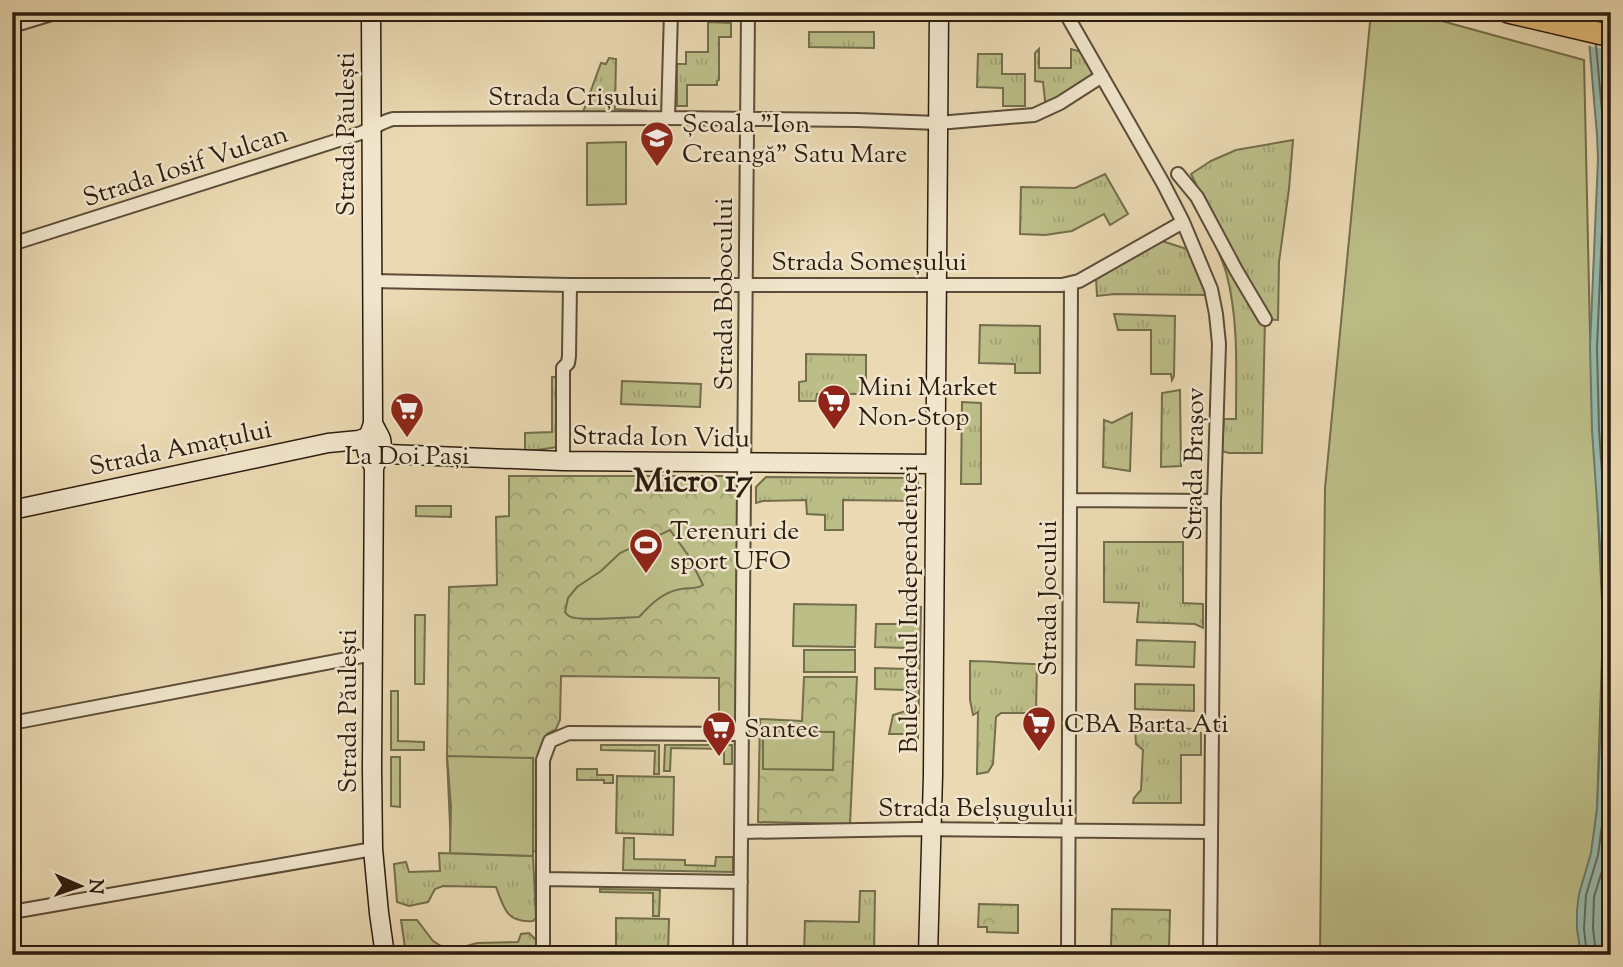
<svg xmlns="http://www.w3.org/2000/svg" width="1623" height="967" font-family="'Sorts Mill Goudy',serif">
<defs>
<pattern id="grass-tufts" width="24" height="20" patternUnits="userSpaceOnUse" patternTransform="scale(1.75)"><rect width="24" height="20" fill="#bcbe88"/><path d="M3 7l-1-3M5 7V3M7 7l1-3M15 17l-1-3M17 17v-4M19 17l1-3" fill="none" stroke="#a2a374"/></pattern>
<pattern id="park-crowns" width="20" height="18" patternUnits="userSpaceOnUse" patternTransform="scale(1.75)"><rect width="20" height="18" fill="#bcbe88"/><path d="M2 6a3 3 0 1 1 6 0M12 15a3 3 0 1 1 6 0" fill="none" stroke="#a2a374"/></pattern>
</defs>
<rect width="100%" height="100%" fill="#ead9b2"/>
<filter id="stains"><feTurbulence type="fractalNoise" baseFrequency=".00286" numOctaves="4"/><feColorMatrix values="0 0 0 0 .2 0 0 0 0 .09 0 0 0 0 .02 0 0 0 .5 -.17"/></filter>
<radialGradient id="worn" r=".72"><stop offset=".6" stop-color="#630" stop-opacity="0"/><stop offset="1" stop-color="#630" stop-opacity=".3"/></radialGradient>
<path fill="url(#grass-tufts)" stroke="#746e4c" stroke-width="2" d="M708 22 731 23V37H719V80L717 81V85H687V106H677V64H686V52H708Z
M809 32H874V48L809 47Z
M1039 49V68H1071V49L1089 54 1102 76 1046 110 1043 82 1035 81V53Z
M978 54H1002V74H1025V106H1003V88L977 87Z
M609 58 616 59 615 109 647 111 646 118 582 115 601 63 606 64Z
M1293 140 1289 189 1279 262 1278 320 1265 319 1262 453H1229L1222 451 1224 419H1236C1236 370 1239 320 1226 272 1223 262 1218 251 1214 241L1220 232 1191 174 1211 161 1236 150Z
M1105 174 1128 214 1110 225 1104 214 1072 231 1045 235 1020 234 1021 187 1075 188Z
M1162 241 1190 250 1206 295 1115 294 1097 296 1096 277Z
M1114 314 1175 316 1174 376 1172 380 1171 374H1151V330H1118Z
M980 325 1040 326V373H1015V364L979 363Z
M806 354 866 355V394H817L816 401H799V382L806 381Z
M552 377H560L559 442 557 447 537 450H525V433L552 432Z
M622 381 701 384 700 407 621 404Z
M1180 390 1181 466 1161 467 1162 393Z
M962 402 981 403V484H961Z
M1132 413 1130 471 1103 467 1104 420 1112 423Z
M766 477 918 478V501L843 500V530H825V515L807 514 806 500 763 501 756 503V487Z
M416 506H451V517L416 516Z
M1104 542H1183V603L1203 604V628L1195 624 1137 622 1139 603 1104 602Z
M907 603 921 607 918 738 912 734H889L893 715 906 711V690L875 689V668L907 669V648L875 647 876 624H907Z
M415 615H425L424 684H415Z
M1137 640 1195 642 1194 667 1136 665Z
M970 661C993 661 1014 664 1037 664L1036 713H1001L996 717 993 764 988 772 977 774 978 712 973 715 970 700Z
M1135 684 1194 685V711L1135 709Z
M391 691H398V741L424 742V750H391Z
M1135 727 1193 729 1201 733V755H1181V803H1133L1134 798 1141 790 1143 750 1136 744Z
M601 745H659V774H654L655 751 601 750Z
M665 745H732V764H724V749L671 748 670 771H664Z
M391 757H400V807L391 806Z
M577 769H597V775H613V783H604V780H577Z
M617 776 674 777 673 835 616 833Z
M624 838H634V859L685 860V865L715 866 716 857H733V872L623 870Z
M439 853 533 856 536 918 533 921C506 923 504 908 496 887L443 886 435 889 428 902 409 906 397 902 394 864 406 862 409 872 440 871Z
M600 889 660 890 659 916H653V893L600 892Z
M860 891H875L874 955H804L805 921 859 922Z
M616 918 669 919 668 955H616Z
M401 920H417L433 941 446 949 453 950 477 943 518 942 521 934 529 933 536 940V955H406Z"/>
<path fill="url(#park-crowns)" stroke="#746e4c" stroke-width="2" d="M509 476H744L738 727H719V678L561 676 560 720 556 729 547 734 539 759 537 850 530 853 451 849 447 756 449 587 497 585 496 517 509 516Z
M804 677H857L850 824 758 822 760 719 802 721Z
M979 904 1018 905V933L987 932V927H978Z
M1112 909 1170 910 1169 949 1111 948Z"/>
<path fill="#bcbe88" stroke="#746e4c" stroke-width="2" d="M1371 12H1409L1584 60 1590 333 1603 625 1597 809 1579 955H1320L1325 488Z
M626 142V204L587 205V143Z
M670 530 688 555 703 585C695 590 689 587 681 589 663 592 651 604 639 617 626 617 577 622 569 616 567 615 566 613 565 612L568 598 577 587 601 571 620 553Z
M794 604 856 605 855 647 793 646Z
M804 650H855V672H804Z
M763 731 834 732 833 770 763 769Z
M447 756 533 758V856L450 853 451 807Z"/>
<path fill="#98baad" stroke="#6d7b6e" stroke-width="2" d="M1611 12V955H1581L1577 929V910L1579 894 1591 853 1597 809 1604 651 1602 574 1592 430 1590 347 1598 159 1597 135 1589 40Z"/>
<path fill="#ead9b2" d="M1585 12H1611V51L1586 45Z"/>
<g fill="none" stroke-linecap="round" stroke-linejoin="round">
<path stroke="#626c5e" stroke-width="2" d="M1596 45 1604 134 1605 159 1597 347 1599 430 1609 573 1611 638
M1611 258C1606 331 1604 406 1611 479
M1587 955 1584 929 1586 895 1598 855 1604 810 1611 664
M1596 955 1593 928 1594 897 1606 858 1611 829
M1606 955C1606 945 1603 935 1603 925 1603 909 1606 893 1611 878"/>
<g stroke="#5c4c38" stroke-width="16">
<path id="street" d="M1065 12 1163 183 1183 222 1211 289 1216 314 1219 344 1214 501 1210 955
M12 26 58 12
M668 118 671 12
M1178 174 1197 197 1236 270 1265 319
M12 244 361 133C372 129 381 122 393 119L668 118 857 120 938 123 1034 115 1060 103 1102 76
M372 281 570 285H1062L1079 281 1183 222
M563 461V368L568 363 569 356 570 285
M1070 500 1214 501
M12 723 373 654
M742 832 917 829 1211 832
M544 879 741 882
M12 912 373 849
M543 955V760L550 741 569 733 741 734
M740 955 748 12
M1068 955 1071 284"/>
</g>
<g stroke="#2d1d0f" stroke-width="21">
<path id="secondary" d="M371 12 373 423C371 432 364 442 367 452 368 457 372 462 374 468
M373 423C375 428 379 434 381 439 384 450 377 459 374 468L372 769 373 849 379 913 385 955
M379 456 387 454 563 461 935 464
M12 510 328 443 359 440 367 437
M928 955 933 775 939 12"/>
</g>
<g stroke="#2d1d0f" stroke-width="24">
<path id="primary" d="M1508 12 1611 36"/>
</g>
<use href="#street" stroke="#f1e6cd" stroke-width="12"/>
<use href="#secondary" stroke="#f1e6cd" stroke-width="18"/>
<use href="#primary" stroke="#e5bc79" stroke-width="21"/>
</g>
<defs>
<g id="school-pin" transform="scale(1.75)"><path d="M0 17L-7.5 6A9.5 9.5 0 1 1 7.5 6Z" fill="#8f2418" stroke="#f1e6cd"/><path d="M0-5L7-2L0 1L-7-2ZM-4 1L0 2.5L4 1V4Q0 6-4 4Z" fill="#fff"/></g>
<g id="supermarket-pin" transform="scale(1.75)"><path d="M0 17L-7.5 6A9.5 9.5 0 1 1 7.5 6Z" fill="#8f2418" stroke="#f1e6cd"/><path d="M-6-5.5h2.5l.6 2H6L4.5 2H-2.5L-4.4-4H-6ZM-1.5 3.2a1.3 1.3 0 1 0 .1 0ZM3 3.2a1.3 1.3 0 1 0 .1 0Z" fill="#fff"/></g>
<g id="stadium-pin" transform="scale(1.75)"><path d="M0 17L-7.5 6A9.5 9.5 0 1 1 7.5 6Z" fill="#8f2418" stroke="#f1e6cd"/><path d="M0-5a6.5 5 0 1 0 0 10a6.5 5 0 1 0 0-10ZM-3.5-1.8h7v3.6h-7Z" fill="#fff"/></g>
</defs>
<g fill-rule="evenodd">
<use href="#school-pin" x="657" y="138"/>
<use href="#supermarket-pin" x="834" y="401"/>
<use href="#supermarket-pin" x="407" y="409"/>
<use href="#stadium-pin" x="646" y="545"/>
<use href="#supermarket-pin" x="1039" y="723"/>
<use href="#supermarket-pin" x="719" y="728"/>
</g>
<g text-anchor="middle" stroke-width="5" stroke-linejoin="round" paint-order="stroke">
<g font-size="26" fill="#2d1d0f" stroke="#f1e6cd">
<text x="573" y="105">Strada Crișului</text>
<text transform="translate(345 134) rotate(-90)" y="9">Strada Păulești</text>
<text transform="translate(185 165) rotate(-18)" y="9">Strada Iosif Vulcan</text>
<text x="869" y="270">Strada Someșului</text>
<text transform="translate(723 294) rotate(-90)" y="9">Strada Bobocului</text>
<text transform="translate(661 436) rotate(1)" y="9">Strada Ion Vidu</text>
<text transform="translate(180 447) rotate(-12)" y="9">Strada Amațului</text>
<text transform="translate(1193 464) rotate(-89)" y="9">Strada Brașov</text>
<text transform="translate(1047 598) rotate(-90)" y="9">Strada Jocului</text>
<text transform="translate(908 609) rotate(-90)" y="9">Bulevardul Independenței</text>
<text transform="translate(347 711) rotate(-90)" y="9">Strada Păulești</text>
<text x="976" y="816">Strada Belșugului</text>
</g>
<g font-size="26" fill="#2d1d0f" stroke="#f1e6cd" text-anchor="start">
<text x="682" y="132">Școala "Ion<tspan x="682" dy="30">Creangă" Satu Mare</tspan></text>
<text x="858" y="395">Mini Market<tspan x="858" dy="30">Non-Stop</tspan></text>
<text x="407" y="464" text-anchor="middle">La Doi Pași</text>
<text x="670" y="539">Terenuri de<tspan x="670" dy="30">sport UFO</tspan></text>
<text x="1064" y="732">CBA Barta Ati</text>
<text x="744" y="737">Santec</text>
</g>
<g font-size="33" font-weight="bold" fill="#2d1d0f" stroke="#f1e6cd">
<text x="693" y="491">Micro 17</text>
</g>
</g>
<rect width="1623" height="967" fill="none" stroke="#ead9b2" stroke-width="42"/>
<rect x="14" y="14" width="1595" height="939" fill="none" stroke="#2d1d0f" stroke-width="3.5"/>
<rect x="21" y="21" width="1581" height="925" fill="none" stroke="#2d1d0f" stroke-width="2"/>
<g transform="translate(80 886) rotate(92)" stroke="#f1e6cd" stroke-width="5" paint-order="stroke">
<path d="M0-5L12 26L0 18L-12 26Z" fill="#2d1d0f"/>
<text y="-10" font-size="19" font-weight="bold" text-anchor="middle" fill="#2d1d0f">N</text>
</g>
<rect width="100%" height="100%" filter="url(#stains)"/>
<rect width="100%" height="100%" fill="url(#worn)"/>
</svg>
